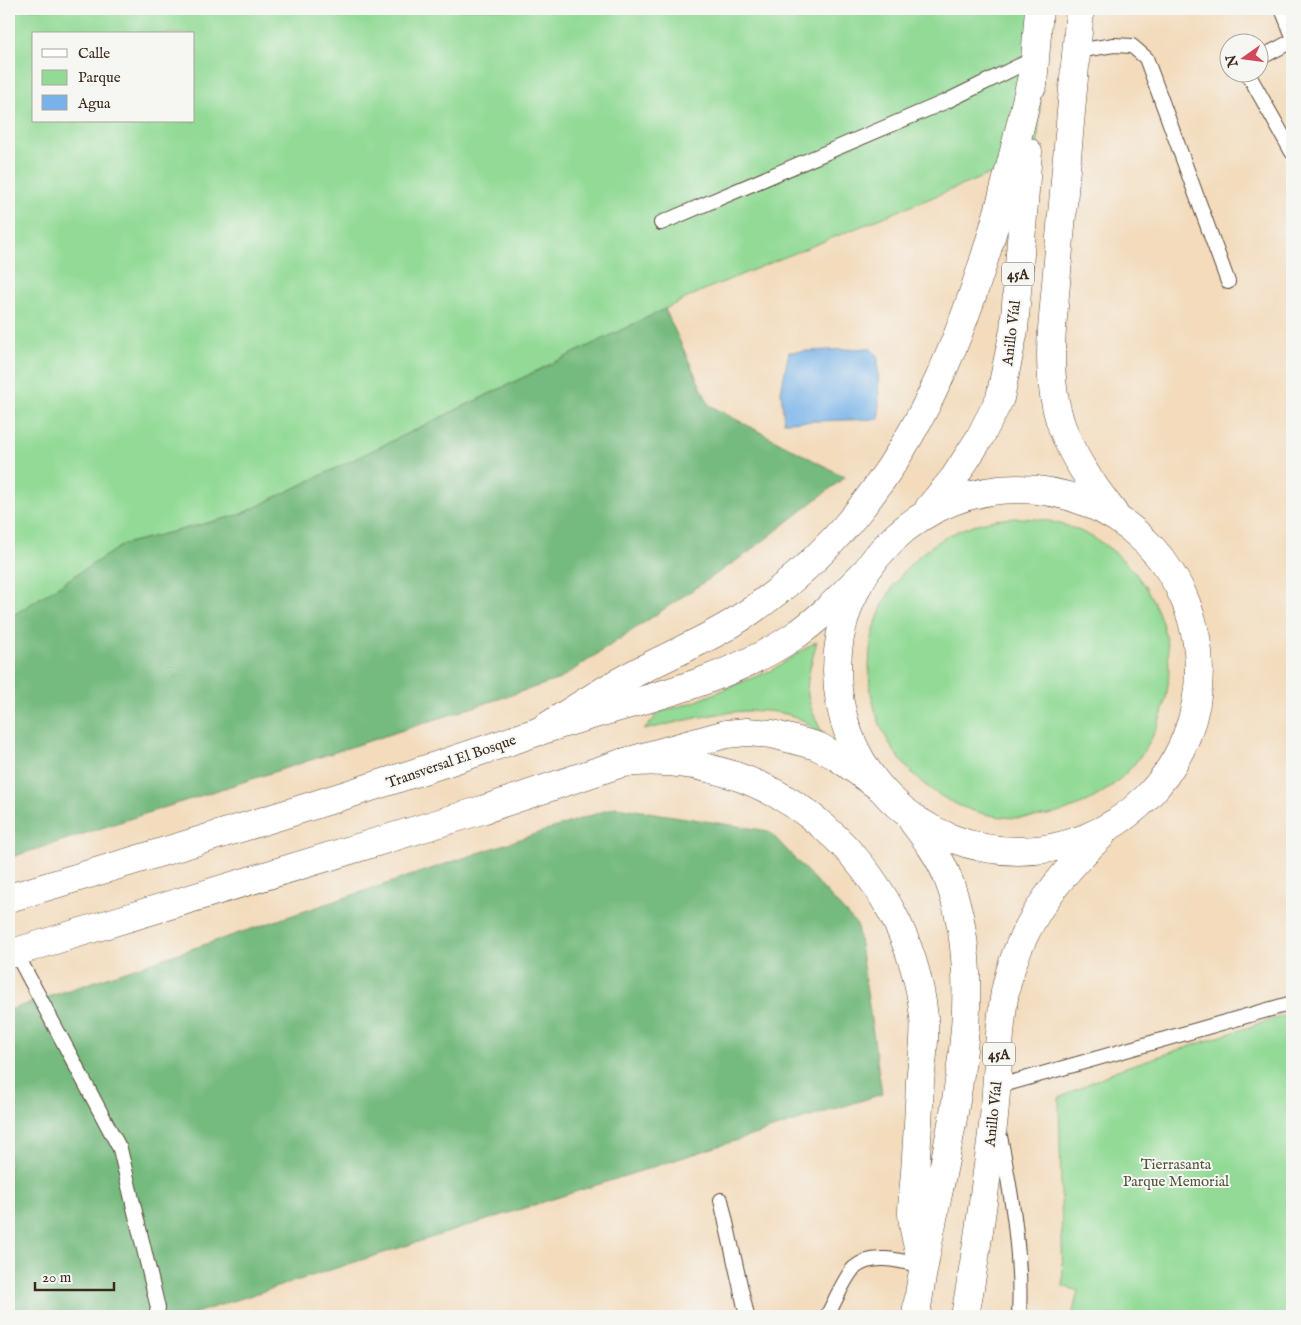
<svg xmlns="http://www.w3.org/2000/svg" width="1301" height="1325" font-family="'IM FELL English',serif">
<rect width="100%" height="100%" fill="#f6f6f2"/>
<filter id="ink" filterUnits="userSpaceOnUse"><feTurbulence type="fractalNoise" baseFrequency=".02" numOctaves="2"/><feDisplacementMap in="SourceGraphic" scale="10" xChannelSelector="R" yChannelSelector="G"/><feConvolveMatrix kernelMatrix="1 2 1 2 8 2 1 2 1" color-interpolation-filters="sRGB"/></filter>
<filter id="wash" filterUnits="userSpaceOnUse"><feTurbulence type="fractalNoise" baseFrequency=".0096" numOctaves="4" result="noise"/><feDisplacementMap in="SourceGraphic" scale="20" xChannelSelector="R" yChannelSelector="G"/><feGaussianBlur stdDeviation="1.12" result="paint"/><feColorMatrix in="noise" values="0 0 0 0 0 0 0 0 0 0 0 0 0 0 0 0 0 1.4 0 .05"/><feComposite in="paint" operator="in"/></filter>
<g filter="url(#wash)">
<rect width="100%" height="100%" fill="#f3dbbc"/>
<path fill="#92da95" stroke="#66825a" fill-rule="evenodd" d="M9 9H1046L1037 155 706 289 239 515 124 544 9 618ZM34 34H194V121H34Z
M869 668a150 150 0 1 1 300 0a150 150 0 1 1-300 0Z
M817 641C804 689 802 694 825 738 817 733 809 723 800 719 759 699 687 720 644 730L660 712 694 702 772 670Z
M1292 1013V1316H1072L1078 1291 1063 1286 1059 1098 1117 1070Z"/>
<path fill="#75ba7e" stroke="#58724e" d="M665 309 709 405 845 477 749 552 560 679 9 858V618L124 544 239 515Z
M616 807 769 831 857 925 882 1094 186 1316H9V1010Z"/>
<path fill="#77b2e8" stroke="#596e83" d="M870 348 878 357 879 419 784 422 781 391 789 352Z"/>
</g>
<g filter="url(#ink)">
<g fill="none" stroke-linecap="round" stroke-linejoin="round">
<g stroke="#574536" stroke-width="16">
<path id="lane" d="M1282 9 1292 34
M1077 51 1114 45 1132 46 1146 58 1228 282
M1258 59 1292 41
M1247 72 1292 152
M661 223 947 101 1035 58
M16 953 120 1149 158 1308 156 1316
M996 1087 1292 1003
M1000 1136C1012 1196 1022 1256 1019 1316
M721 1200 747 1316
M827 1316C834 1304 844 1278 854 1268 872 1252 902 1261 922 1266"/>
</g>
<g stroke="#574536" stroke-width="29">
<path id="primary" d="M9 898C183 846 356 794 528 735 616 704 715 689 793 637 820 619 843 594 866 571
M9 954 482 810 622 763 726 734 747 732 772 734 817 746 836 756 879 787"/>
</g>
<g stroke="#574536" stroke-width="29">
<path id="highway" d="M1080 9 1052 329C1046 411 1065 450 1114 513
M1033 85 1039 9
M837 670a181 181 0 1 1 362 0a181 181 0 1 1-362 0Z
M929 508 954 478 979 439 1000 398 1014 330 1028 152
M540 731C568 713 596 694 626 678 660 659 698 644 731 624 930 500 985 281 1034 67
M622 763C775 746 908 867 924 1017 926 1038 922 1061 920 1081 919 1112 917 1142 915 1172 914 1186 912 1200 912 1214 913 1231 919 1249 922 1266
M913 822C926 839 939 856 947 876 999 1005 932 1183 916 1316
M965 1316C977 1250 986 1184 994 1117 998 1076 998 1033 1005 992 1017 931 1056 878 1101 836"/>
</g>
<use href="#lane" stroke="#fff" stroke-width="14"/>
<use href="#primary" stroke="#fff" stroke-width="28"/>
<use href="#highway" stroke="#fff" stroke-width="28"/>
</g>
</g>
<g text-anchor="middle" stroke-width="4" stroke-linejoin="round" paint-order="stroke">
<g fill="#f6f6f2" stroke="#73675e" stroke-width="1">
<rect x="1002" y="262.5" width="32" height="23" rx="4"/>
<rect x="983" y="1042.5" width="32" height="23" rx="4"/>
</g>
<g font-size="14" font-weight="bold" fill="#3b2a1e">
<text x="1018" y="279">45A</text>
<text x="999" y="1059">45A</text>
</g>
<g font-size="15" fill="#3b2a1e" stroke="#f6f6f2">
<text transform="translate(1011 333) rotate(-83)" y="5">Anillo Víal</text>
<text transform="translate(451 761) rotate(-19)" y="5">Transversal El Bosque</text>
<text transform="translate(993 1114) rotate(-84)" y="5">Anillo Víal</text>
</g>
<g font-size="15" fill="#51563c" stroke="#f6f6f2">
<text x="1176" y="1169">Tierrasanta<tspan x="1176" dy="17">Parque Memorial</tspan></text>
</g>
</g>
<rect width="1301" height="1325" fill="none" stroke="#f6f6f2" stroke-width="30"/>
<rect x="32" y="32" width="162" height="90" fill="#f6f6f2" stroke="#aba49d"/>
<rect x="42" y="49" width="25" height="8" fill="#ffffff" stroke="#aba49d"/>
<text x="78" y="58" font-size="15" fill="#3b2a1e">Calle</text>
<rect x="42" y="70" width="25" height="15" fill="#92da95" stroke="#aba49d"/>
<text x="78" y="82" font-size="15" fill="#3b2a1e">Parque</text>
<rect x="42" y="95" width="25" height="15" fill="#77b2e8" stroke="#aba49d"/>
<text x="78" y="108" font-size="15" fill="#3b2a1e">Agua</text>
<g transform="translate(1244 58) rotate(256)"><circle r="24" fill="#f6f6f2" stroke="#aba49d"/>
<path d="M0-4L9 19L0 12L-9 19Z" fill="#d1495b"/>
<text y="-8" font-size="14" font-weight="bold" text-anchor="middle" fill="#3b2a1e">N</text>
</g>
<path d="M35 1282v8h79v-8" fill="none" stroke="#3b2a1e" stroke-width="2.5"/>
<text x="42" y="1282" font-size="15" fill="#3b2a1e" stroke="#f6f6f2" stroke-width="4" paint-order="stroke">20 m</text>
</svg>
